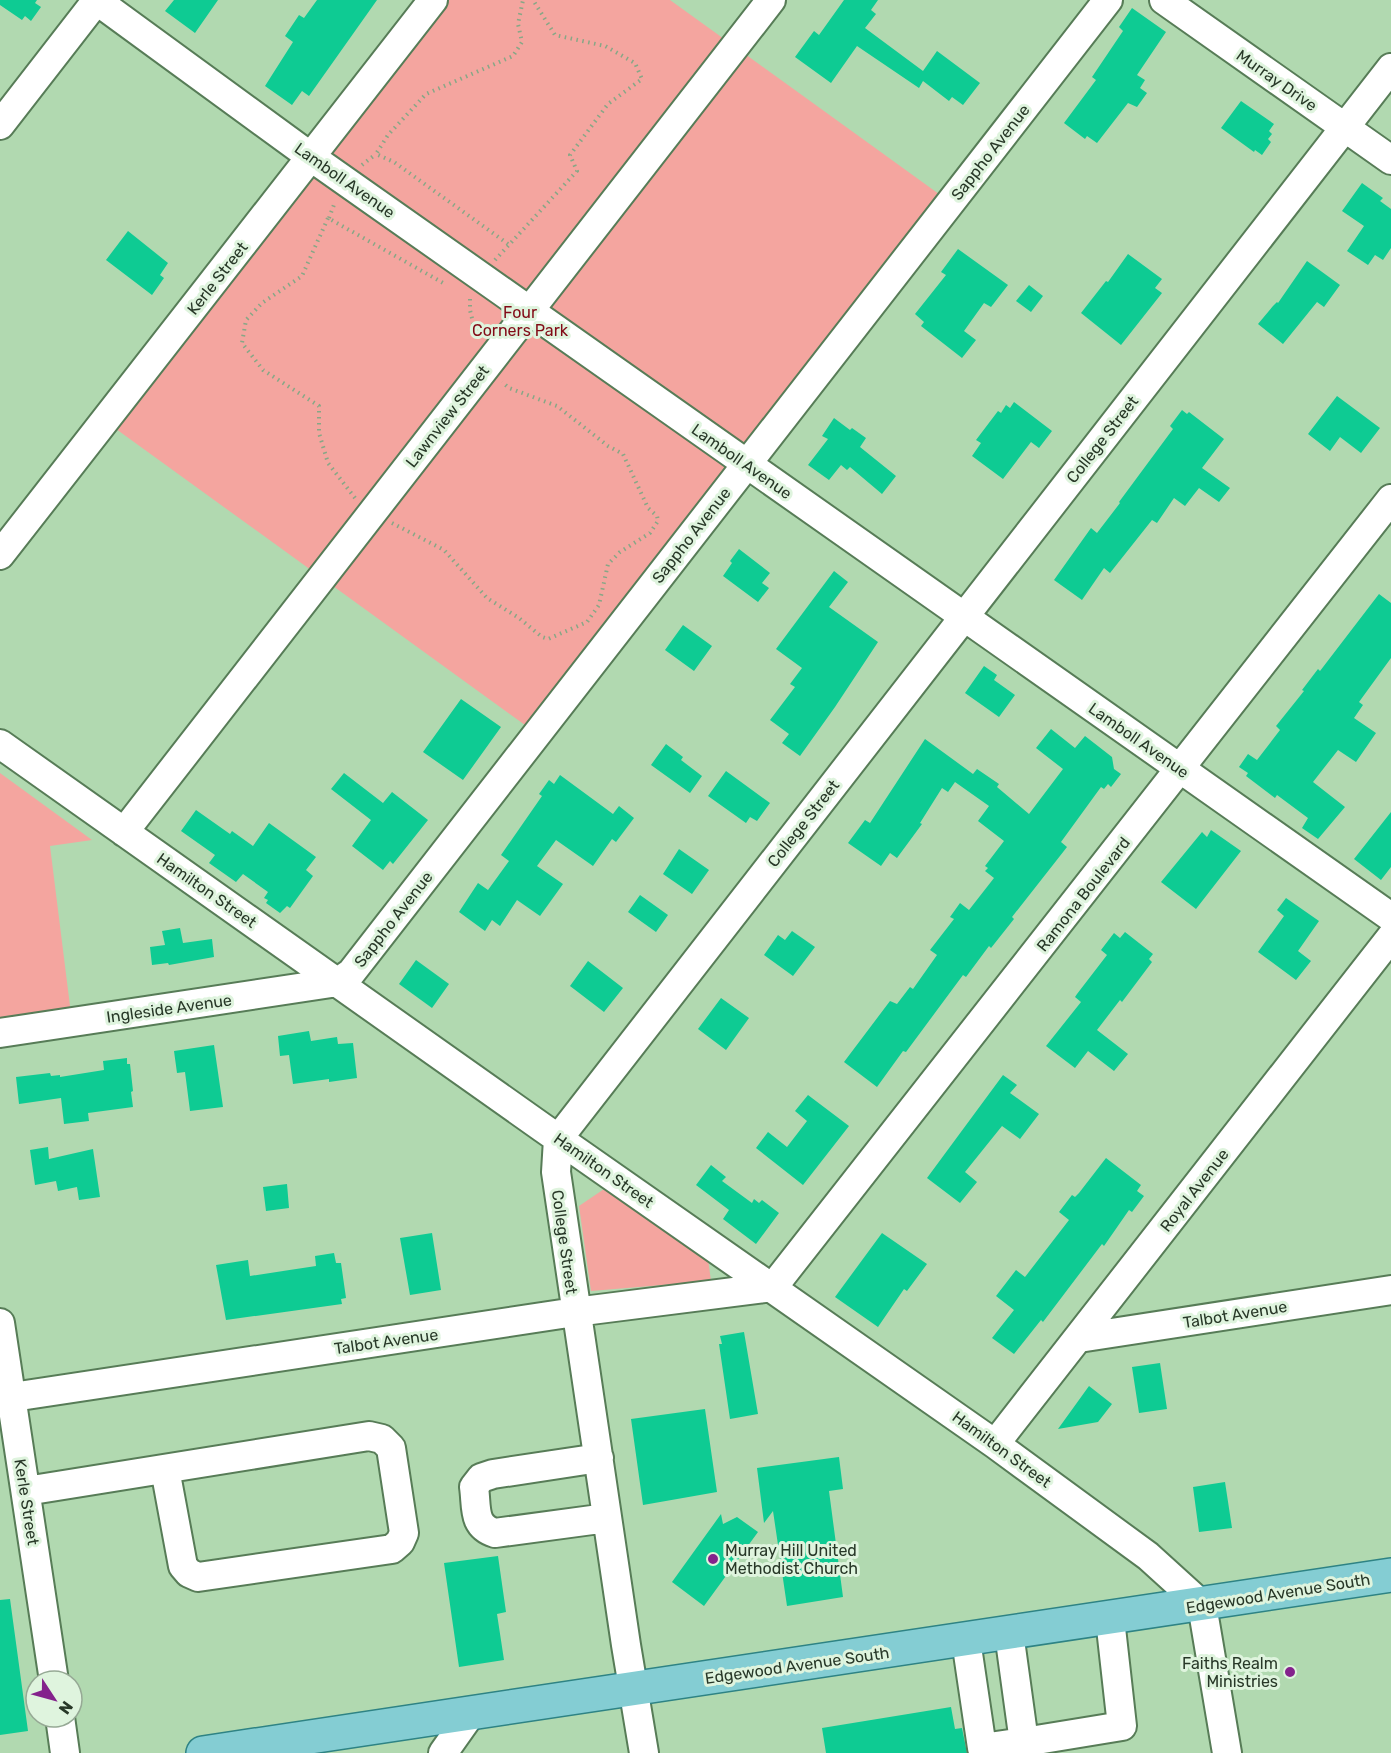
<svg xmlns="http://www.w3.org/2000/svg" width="1391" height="1753" font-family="Rubik,sans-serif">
<rect width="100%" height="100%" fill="#b1d9b0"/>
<path fill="#f4a59f" d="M432 0H670L950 202 536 733 105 421Z
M0 773 92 840 50 846 71 1014 0 1025Z
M607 1187 708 1259 711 1281 591 1291 579 1206Z"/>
<path fill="#0ecb93" d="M0 0H37L35 3 41 7 31 21 25 16 22 20 0 5Z
M174 0H218L195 33 165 11Z
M317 0H377L309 96 302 91 292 105 265 86 293 42 285 36 299 15 304 18Z
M844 0H878L871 10 876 14 865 28 923 71 937 51 980 83 963 105 952 97 949 101 923 81 919 88 857 46 831 83 795 57 814 31 819 35Z
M1132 8 1166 32 1137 75 1145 80 1140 88 1147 93 1137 107 1128 103 1097 143 1087 136 1085 139 1064 123 1096 80 1092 77 1123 31 1119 27Z
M1241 101 1274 124 1269 131 1272 134 1268 139 1271 142 1262 155 1255 150 1254 152 1221 128Z
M1362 183 1383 198 1380 201 1391 209V248L1383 260 1375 255 1368 265 1347 251 1364 226 1342 211Z
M128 231 168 263 160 275 164 278 152 295 106 260Z
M958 249 1008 285 991 307 984 303 964 331 976 340 962 358 921 326 924 322 915 314 946 275 941 272Z
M1128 254 1162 279 1155 288 1162 293 1121 345 1081 313 1106 281 1108 282Z
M1307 261 1340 285 1324 307 1317 302 1283 344 1258 324 1273 306 1277 302 1278 303Z
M1029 285 1043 296 1031 312 1016 301Z
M1337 396 1380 428 1361 453 1340 437 1330 451 1308 434Z
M1014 402 1052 431 1039 448 1031 442 1003 479 972 456 981 443 976 440 998 411 1001 413 1006 405 1010 408Z
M1182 410 1187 414 1189 412 1224 439 1202 468 1230 488 1219 502 1199 488 1185 506 1174 498 1157 523 1152 520 1110 573 1104 568 1082 600 1054 580 1091 528 1097 533 1120 503 1119 502 1173 429 1170 426Z
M834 418 850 430 852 428 866 438 860 447 896 476 882 494 850 467 847 470 841 465 829 480 808 465 828 439 822 436Z
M739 549 770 573 762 583 769 588 758 602 723 576 732 563 730 561Z
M834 571 848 582 829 607 878 642 835 707 800 756 782 743 789 734 770 720 795 687 790 684 802 668 776 649Z
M1379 594 1391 603V658L1359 702 1363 705 1354 718 1376 733 1356 762 1338 750 1313 782 1345 807 1318 839 1302 828 1308 818 1277 795 1275 798 1246 776 1248 773 1239 767 1248 754 1257 760 1280 730 1276 726 1304 691 1302 690 1318 669 1320 671Z
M683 625 712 646 694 671 665 650Z
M984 666 997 675 994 680 1015 695 999 717 965 693Z
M461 699 501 727 463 780 423 752Z
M1051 729 1075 748 1085 736 1112 757 1114 769 1121 774 1111 787 1108 784 1104 789 1101 787 1061 842 1067 847 1012 917 1014 919 991 948 989 946 966 977 963 975 906 1052 903 1051 877 1087 844 1062 890 1001 897 1004 910 987 913 989 937 955 930 950 954 919 950 917 960 903 969 910 994 878 985 871 988 868 985 866 1004 841 978 821 989 806 955 782 948 792 942 788 920 823 922 824 897 858 890 853 881 866 848 843 865 820 870 823 925 739 973 774 977 769 999 784 997 787 1029 814 1063 769 1036 748Z
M666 744 683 757 681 760 702 776 690 793 651 765Z
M726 771 770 803 757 821 750 817 746 823 708 796Z
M344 773 383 803 392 792 428 820 393 864 390 861 383 870 352 846 371 820 331 789Z
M560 775 613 814 619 806 634 818 616 842 612 839 593 866 556 840 537 866 563 884 540 916 517 900 500 926 492 920 485 931 459 912 478 883 488 890 509 861 501 855 542 796 539 794 549 780 554 784Z
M196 810 230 834 232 831 253 846 269 823 316 857 306 870 313 876 290 908 287 906 280 913 266 903 268 900 264 898 268 892 243 874 236 882 209 863 215 855 181 831Z
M1391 812V867L1381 880 1354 859Z
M1211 830 1241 851 1196 909 1161 882 1202 832 1207 837Z
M679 849 709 870 692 894 663 874Z
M640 895 668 915 656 932 628 912Z
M1286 898 1319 921 1298 951 1311 961 1296 980 1258 952 1284 916 1277 910Z
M180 928 183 943 212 939 214 957 169 965 168 963 152 965 150 947 165 945 162 931Z
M792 931 815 947 793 976 764 955 778 935 785 940Z
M1125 932 1153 954 1149 959 1152 962 1122 1002 1120 1000 1097 1030 1128 1054 1114 1071 1088 1051 1075 1068 1046 1046 1081 1002 1075 997 1077 994 1107 955 1101 950 1114 933 1120 938Z
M416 960 449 984 432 1008 399 984Z
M588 961 623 988 604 1012 570 986Z
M721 998 749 1018 726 1050 698 1029Z
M309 1031 311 1041 337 1037 338 1044 353 1043 357 1078 329 1082V1079L293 1084 289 1055 280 1056 278 1036Z
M214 1045 223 1107 190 1111 185 1072 177 1073 174 1051Z
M127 1058V1064H130L133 1091 131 1092 133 1107 88 1113 89 1121 64 1124 61 1098 19 1104 16 1077 50 1073 51 1076 60 1075V1077L104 1070 103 1061Z
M1003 1075 1017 1085 1010 1093 1039 1114 1020 1139 1002 1126 965 1172 977 1182 960 1203 927 1178Z
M808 1095 849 1126 803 1185 756 1148 768 1132 787 1147 807 1121 795 1111Z
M48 1147 49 1159 93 1149 100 1197 79 1200 77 1187 58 1191 56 1181 35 1185 30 1150Z
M1106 1158 1141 1185 1137 1191 1144 1196 1132 1212 1129 1210 1104 1246 1102 1244 1043 1322 1041 1320 1014 1354 992 1338 1014 1310 996 1296 1016 1270 1025 1277 1069 1220 1059 1212 1072 1195 1075 1197 1079 1193Z
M711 1165 726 1177 722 1181 752 1203 754 1199 759 1203 762 1200 779 1213 756 1244 723 1219 729 1210 696 1185Z
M287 1184 289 1208 266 1211 263 1187Z
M432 1233 441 1290 410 1295 400 1238Z
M882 1233 927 1264 907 1291 904 1289 878 1327 835 1297Z
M334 1253 336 1263H341L346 1298 341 1299 342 1304 226 1320 216 1265 248 1260 250 1276 316 1266 315 1256Z
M744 1332 758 1414 730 1419 719 1344H722L720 1336Z
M1160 1363 1167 1409 1139 1413 1132 1367Z
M1089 1386 1112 1404 1098 1422 1058 1429Z
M705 1409 717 1492 643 1505 631 1419Z
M839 1457 843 1489 829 1491 843 1597 787 1606 773 1511 764 1523 757 1468Z
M1225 1482 1232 1528 1199 1532 1193 1487Z
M721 1514 723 1524 737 1517 758 1532 704 1606 672 1582Z
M498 1556 506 1612 497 1614 504 1660 459 1667 444 1563Z
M10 1599 28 1731 0 1735V1600Z
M951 1707 955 1729 962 1728 967 1753H826L822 1728Z"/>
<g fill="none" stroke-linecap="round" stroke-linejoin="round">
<g stroke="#577c57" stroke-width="32">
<path id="minor" d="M96 0 311 157 1391 917
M1164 0 1391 160
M0 125 97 0
M0 555 433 0
M0 744 543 1128 995 1444 1148 1556 1202 1605 1227 1753
M124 832 771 0
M0 1033 338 982 351 973 1108 0
M0 1323 54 1681
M1079 1338 1391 1290
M0 1399 575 1312 773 1287 1391 499
M995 1444 1391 937
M599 1458 493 1474 481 1478 474 1487C477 1507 472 1526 495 1533L607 1518
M26 1491 369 1436 382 1439 391 1448 404 1533 400 1542 392 1549 198 1577 189 1573 183 1566 165 1469
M1009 1633 1024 1742 1122 1726 1110 1619
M966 1640 982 1748 1024 1742
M60 1717 65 1753
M443 1753 472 1712
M644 1753 626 1645 556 1172 558 1139 1391 68"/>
</g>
<g stroke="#2e8384" stroke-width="36">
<path id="major" d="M203 1753 1391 1575"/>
</g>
<path stroke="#87a786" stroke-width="4" stroke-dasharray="1.5 4.5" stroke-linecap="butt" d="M362 165 376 154
M329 218 335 202
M508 244 394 162 376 154 388 135 426 94 513 56 522 42 518 24 523 0
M495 260 577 171 570 155 608 104 642 79 635 63 605 46 555 35 533 0
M470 299V310L477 339
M355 498 328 463 319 433V406L263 370 242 343 246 320 262 303 302 276 328 218 445 284
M392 523 444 550 487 598 519 618 542 637 548 639 587 622 599 605 608 564 620 552 650 533 658 521 657 516 648 508 623 454 608 446 557 406 509 388 502 382"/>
<use href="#minor" stroke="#fff" stroke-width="28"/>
<use href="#major" stroke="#84cdd3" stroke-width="33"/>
</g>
<g fill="#84228c" stroke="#dff4de" stroke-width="2">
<circle cx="713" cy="1559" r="6"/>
<circle cx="1290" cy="1672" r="6"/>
</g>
<g text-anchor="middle" stroke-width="6" stroke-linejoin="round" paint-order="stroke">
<g font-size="16" fill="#283828" stroke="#dff4de">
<text transform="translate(1277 80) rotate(35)" y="6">Murray Drive</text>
<text transform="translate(990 152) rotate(-52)" y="6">Sappho Avenue</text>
<text transform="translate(345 180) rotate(35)" y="6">Lamboll Avenue</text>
<text transform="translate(217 278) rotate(-52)" y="6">Kerle Street</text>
<text transform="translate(447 416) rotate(-52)" y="6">Lawnview Street</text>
<text transform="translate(1102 439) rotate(-52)" y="6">College Street</text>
<text transform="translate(742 461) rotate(35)" y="6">Lamboll Avenue</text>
<text transform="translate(691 535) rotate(-52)" y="6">Sappho Avenue</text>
<text transform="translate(1139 740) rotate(35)" y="6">Lamboll Avenue</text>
<text transform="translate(803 823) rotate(-52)" y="6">College Street</text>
<text transform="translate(207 890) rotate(35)" y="6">Hamilton Street</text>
<text transform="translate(1083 894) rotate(-52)" y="6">Ramona Boulevard</text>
<text transform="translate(393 919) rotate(-52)" y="6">Sappho Avenue</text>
<text transform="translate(169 1008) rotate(-8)" y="6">Ingleside Avenue</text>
<text transform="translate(604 1170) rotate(35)" y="6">Hamilton Street</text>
<text transform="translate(1194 1190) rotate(-52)" y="6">Royal Avenue</text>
<text transform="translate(565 1242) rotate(82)" y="6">College Street</text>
<text transform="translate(1235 1314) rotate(-9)" y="6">Talbot Avenue</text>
<text transform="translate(386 1341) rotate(-8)" y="6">Talbot Avenue</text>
<text transform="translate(1002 1449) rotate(36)" y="6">Hamilton Street</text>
<text transform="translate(27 1502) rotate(81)" y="6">Kerle Street</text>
<text transform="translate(1278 1593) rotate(-9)" y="6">Edgewood Avenue South</text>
<text transform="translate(797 1665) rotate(-8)" y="6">Edgewood Avenue South</text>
</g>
<g font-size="16" fill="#820b17" stroke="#dff4de">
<text x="520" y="318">Four<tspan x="520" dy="18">Corners Park</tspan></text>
</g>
<g font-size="16" fill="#283828" stroke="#dff4de" text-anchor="start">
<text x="725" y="1556">Murray Hill United<tspan x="725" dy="18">Methodist Church</tspan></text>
<text x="1278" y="1669" text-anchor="end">Faiths Realm<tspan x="1278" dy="18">Ministries</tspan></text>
</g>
</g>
<g transform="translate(54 1699) rotate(126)"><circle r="28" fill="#dff4de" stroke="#96a995" stroke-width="1.5"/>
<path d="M0-4.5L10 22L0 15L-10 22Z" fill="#84228c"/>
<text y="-9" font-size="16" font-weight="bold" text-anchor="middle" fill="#283828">N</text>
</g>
</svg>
